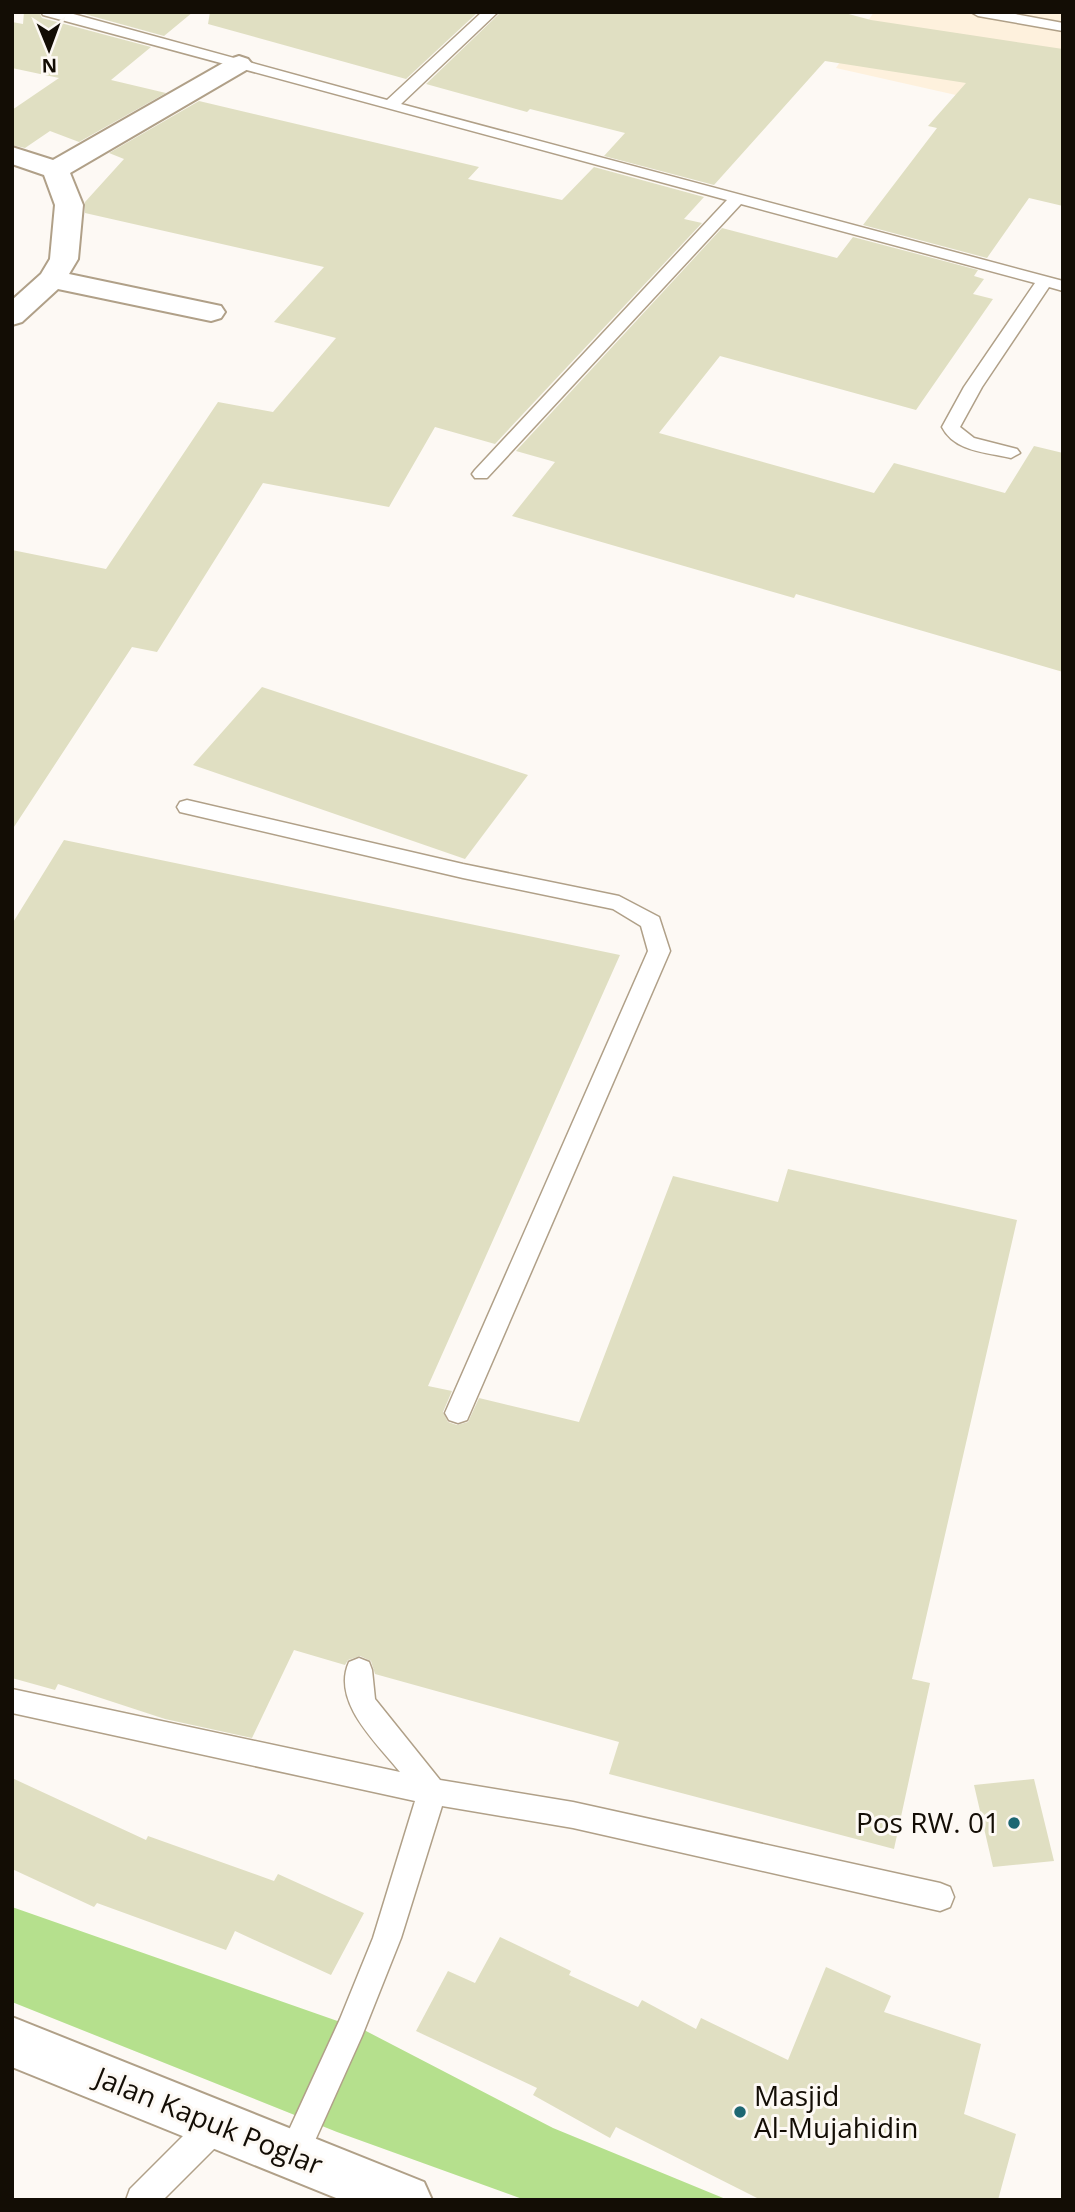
<svg xmlns="http://www.w3.org/2000/svg" width="1075" height="2212" font-family="'Open Sans',sans-serif">
<rect width="100%" height="100%" fill="#fdf9f4"/>
<path fill="#fef1dd" d="M874 12H1063V119L836 68Z"/>
<path fill="#b5e08d" d="M12 1907 366 2031 553 2128 728 2200H525L337 2132 12 2002Z"/>
<path fill="#e0dfc2" d="M24 12H39L42 18 151 47 111 80 166 93 79 142 50 131 25 148 12 145V110L59 78 12 68V22L23 24Z
M77 12H193L164 36Z
M210 12H478L406 79 208 24Z
M501 12H841L871 20 1063 49V206L1029 198 987 258 863 225 937 128 928 126 966 83 825 61 714 185 604 156 625 133 530 109 527 112 426 84Z
M199 101 479 167 468 179 562 200 594 167 704 197 684 219 702 223 495 444 435 427 389 507 263 483 157 652 132 647 12 830V550L106 569 218 402 273 412 336 338 274 322 324 267 85 213V202L124 159 109 153Z
M722 228 837 258 853 237 978 270 974 276 984 279 973 294 993 299 916 410 720 356 659 433 874 493 894 463 1005 493 1034 446 1063 453V672L796 594 794 598 512 516 555 462 516 451Z
M262 687 528 775 465 859 193 765Z
M64 840 620 955 428 1386 452 1391 443 1412 448 1422 457 1425 468 1422 479 1398 579 1422 673 1176 778 1202 788 1169 1017 1220 912 1679 930 1683 894 1849 609 1774 619 1742 375 1674 371 1661 360 1656 348 1660 345 1665 294 1650 252 1738 165 1719 58 1684 55 1690 12 1678V924Z
M12 1778 146 1840 148 1836 274 1881 278 1874 364 1913 331 1975 235 1931 226 1950 97 1903 94 1907 12 1869Z
M1034 1779 1054 1861 993 1867 974 1785Z
M500 1937 571 1971 569 1975 638 2007 642 2000 696 2029 701 2018 788 2060 826 1967 891 1996 884 2012 981 2044 964 2114 1016 2134 998 2200H761L616 2127 610 2138 533 2095 537 2088 416 2031 448 1971 475 1983Z"/>
<g fill="none" stroke-linecap="round" stroke-linejoin="round">
<g stroke="#b0a088" stroke-width="3">
<path id="service" d="M41 12H66L387 100 482 12H498L401 104 1063 281V291L1049 287 982 387 960 427 974 438 1017 449 1020 453 1011 458C986 452 955 452 942 427L964 387 1035 283 741 204 487 478H475L472 474 475 470 727 200 43 15Z
M971 12H1004L1063 23V31L978 16Z
M187 800 463 864 619 896 659 917 670 951 467 1420 458 1423 449 1420 445 1413 648 951 641 926 613 909 463 878 180 812 177 807 180 802Z
M359 1658 369 1662 372 1670 375 1699 440 1780 573 1802 940 1883 950 1887 954 1897 950 1907 940 1911 573 1828 442 1806 401 1938 362 2036 304 2165 293 2169 282 2165 278 2154 340 2019 373 1938 415 1801 12 1713V1689L400 1772C377 1743 331 1702 349 1662Z
M216 2110 227 2114 231 2125 227 2136 163 2200H126L130 2189 205 2114Z"/>
</g>
<g stroke="#b0a088" stroke-width="4">
<path id="minor" d="M239 56 248 59 252 64 248 69 70 173 83 205 78 259 69 274 221 306 225 312 221 318 211 321 58 289 22 322 12 325V300L41 274 50 259 55 205 44 175 12 164V147L53 160 230 59Z"/>
</g>
<g stroke="#b0a088" stroke-width="4">
<path id="tertiary" d="M12 2017 424 2182 432 2200H341L12 2067Z"/>
</g>
<use href="#service" fill="#fff" fill-rule="evenodd"/>
<use href="#minor" fill="#fff" fill-rule="evenodd"/>
<use href="#tertiary" fill="#fff" fill-rule="evenodd"/>
</g>
<g fill="#1d6772" stroke="#fdf9f4" stroke-width="2.5">
<circle cx="1014" cy="1823" r="7"/>
<circle cx="740" cy="2112" r="7"/>
</g>
<g text-anchor="middle" stroke-width="6" stroke-linejoin="round" paint-order="stroke">
<g font-size="28" fill="#130d05" stroke="#fdf9f4" text-anchor="end">
<text x="1000" y="1833">Pos RW. 01</text>
<text x="754" y="2106" text-anchor="start">Masjid<tspan x="754" dy="32">Al-Mujahidin</tspan></text>
</g>
<g font-size="28" fill="#130d05" stroke="#fdf9f4">
<text transform="translate(209 2121) rotate(22)" y="10">Jalan Kapuk Poglar</text>
</g>
</g>
<rect width="1075" height="2212" fill="none" stroke="#130d05" stroke-width="28"/>
<g transform="translate(49 49) rotate(179)" stroke="#fdf9f4" stroke-width="5" paint-order="stroke">
<path d="M0-5L12 26L0 18L-12 26Z" fill="#130d05"/>
<text y="-10" font-size="19" font-weight="bold" text-anchor="middle" fill="#130d05">N</text>
</g>
</svg>
